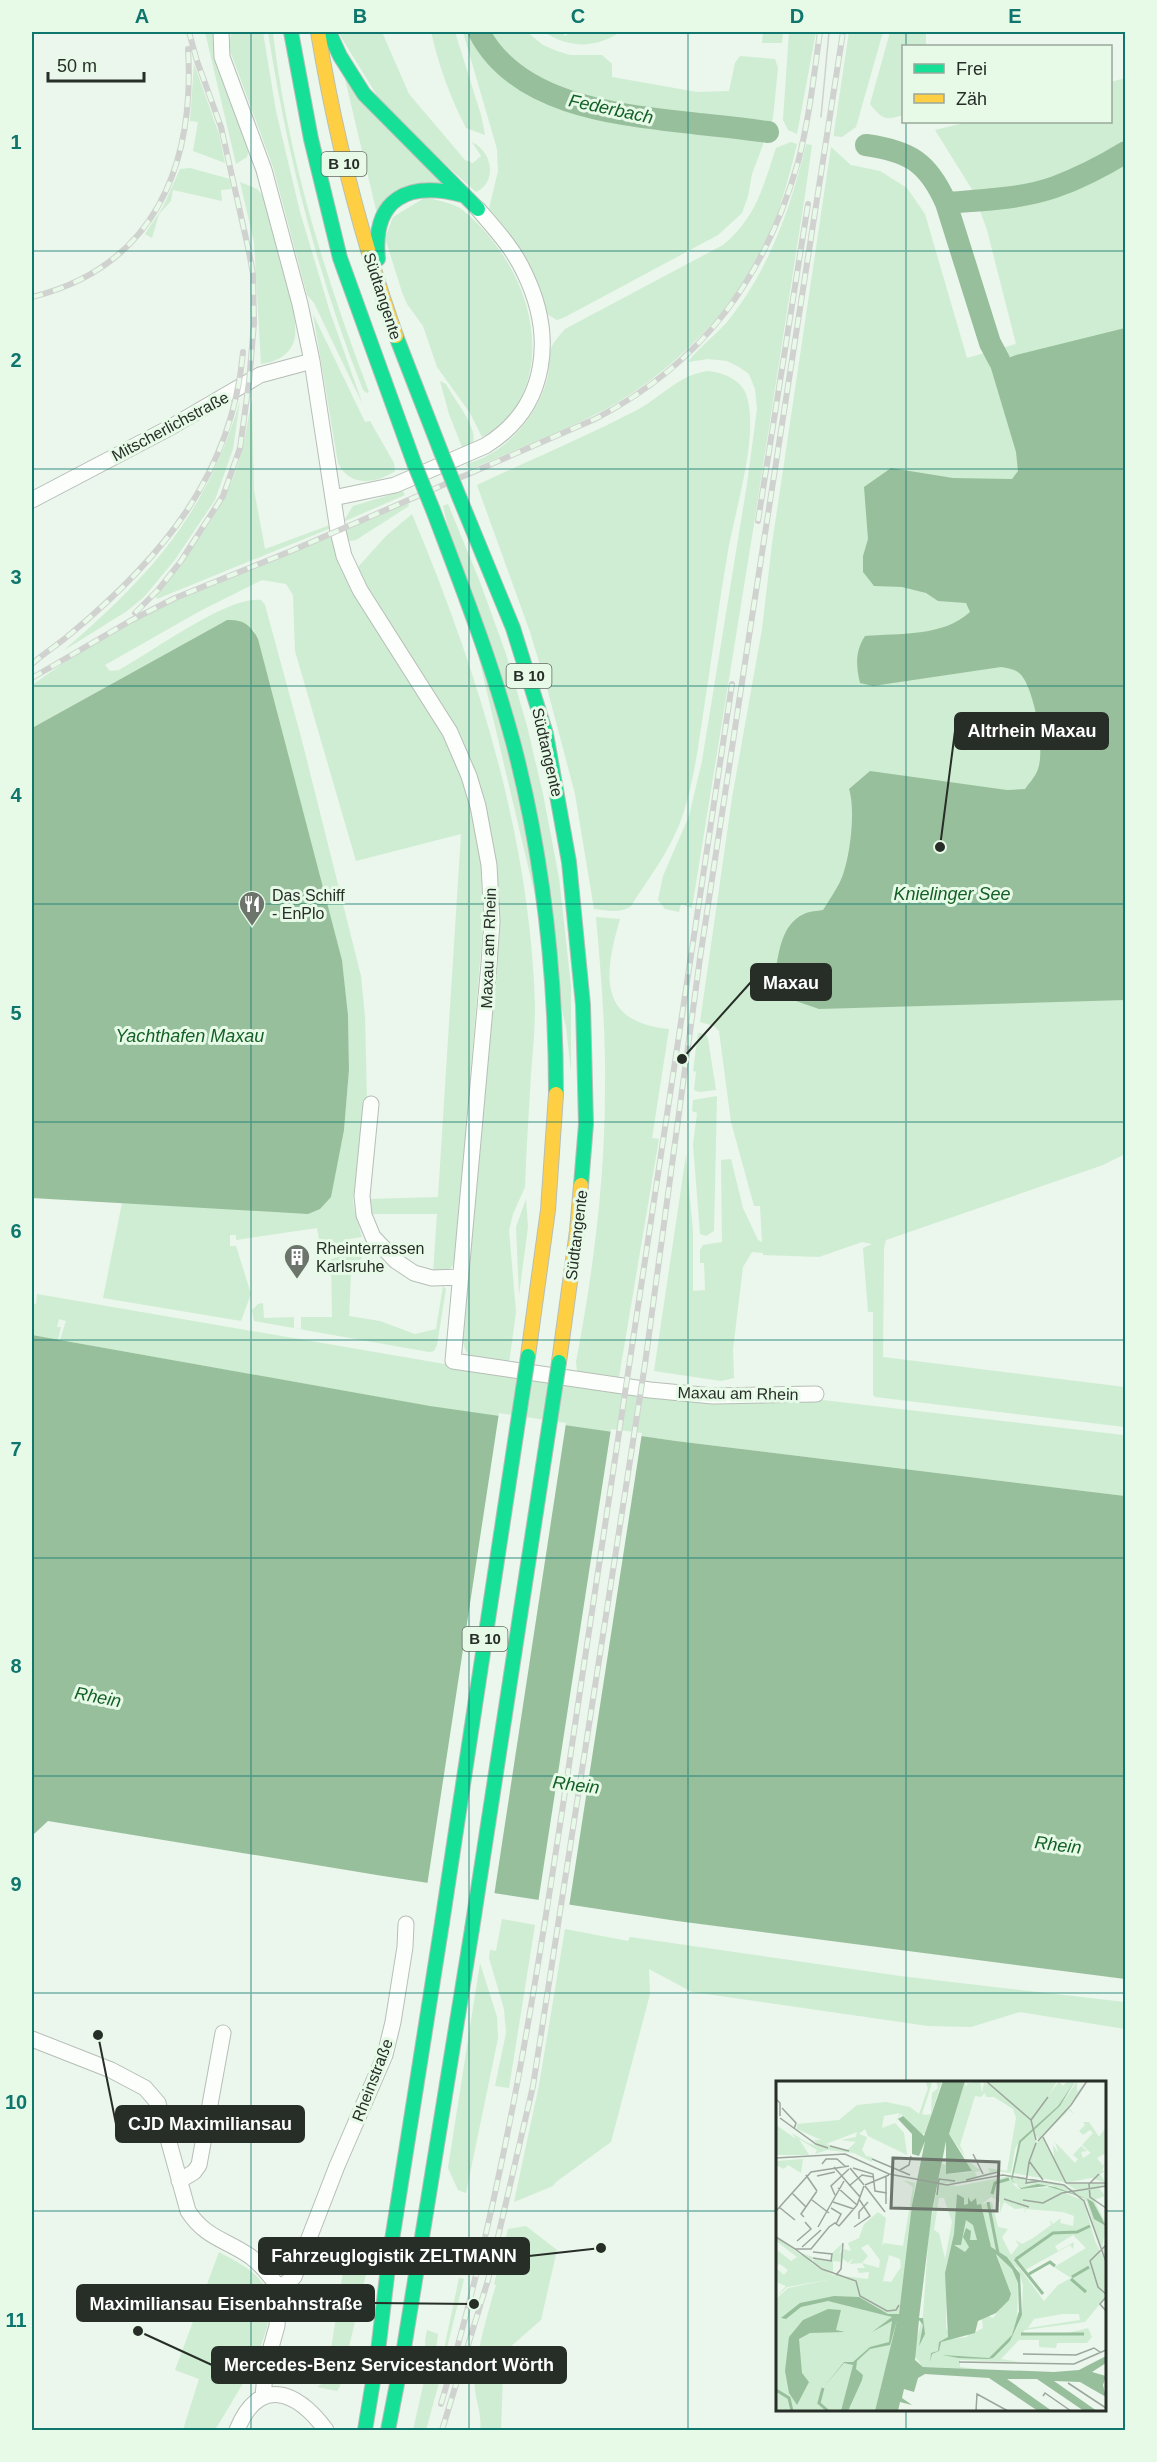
<svg xmlns="http://www.w3.org/2000/svg" width="1157" height="2462" font-family="Arial,sans-serif">
<rect width="100%" height="100%" fill="#ebf6ec"/>
<path fill="#cfedd2" d="M205 32H213C211 66 237 116 249 149L247 157 236 164Z
M231 32H263L276 111 300 212 330 312 363 405 314 303 307 295 273 167 229 48Z
M268 32H272L273 34C288 158 325 276 369 392L367 393 363 390C317 274 287 154 268 32Z
M338 32H382L409 94 465 160 473 163 481 156 472 142C492 151 498 182 476 192L387 112Z
M431 32H455L481 115 485 135 466 128C450 97 439 66 431 32Z
M463 32H527L543 45 557 51 570 55H602L612 64V77L697 92 729 91 735 63 740 56 775 59 778 68 773 118 752 174 748 196 742 213 718 235 565 317 557 320 547 314C533 267 519 247 489 209L498 171 497 149Z
M544 32H562L565 36 571 32H620C595 49 569 48 544 32Z
M763 32H783L782 43H762Z
M789 32H816L797 134 788 130 783 120Z
M849 32H883L856 127 842 137 834 136V132Z
M890 32H926V46H904L903 115C885 121 882 119 870 104Z
M194 64 219 134 225 163 193 151 198 122 190 121Z
M1125 78V1154L1103 1165 886 1240 884 1248 883 1357 1125 1387V1427L875 1397 873 1395V1312H868L863 1248 872 1244 862 1242 819 1257 763 1255V1253L752 1252 743 1267 733 1349 734 1378 721 1381 654 1371 686 1155 693 1231V1291L705 1290 704 1263H700V1250L703 1245 722 1242 721 1160 731 1159 743 1208 758 1240 762 1242 760 1206H754L731 1122 719 1031 714 1026 700 1022 732 798 762 629 772 544 831 147 851 165 880 171 907 188 925 214 967 358 1016 344 987 230 973 191 935 130 968 122H1110L1111 82Z
M345 79 445 183 377 214Z
M791 142 797 144C790 173 782 203 771 231 740 305 676 370 606 409 562 432 514 450 469 470L466 464C505 454 536 418 547 380 550 370 548 357 551 348 554 341 561 334 565 329L723 245C756 218 763 187 776 148Z
M806 144 812 145 805 195 754 524 692 908 681 904 679 912 665 909 658 900 663 876 689 816 702 761 747 484 757 409 755 389 749 374 739 367 727 361 708 359 688 362C699 347 715 336 727 322 769 270 791 208 806 144Z
M190 168 230 179 231 189 221 190 222 201 173 190 171 201 159 214 152 238 145 234 163 207 180 169Z
M240 182 257 189 265 198C272 227 302 317 294 341 289 356 275 362 261 364L254 242Z
M426 197C437 201 455 203 464 211 513 252 547 324 526 386 518 408 504 426 482 437L470 413 437 367 423 326 407 304 402 292 385 238 393 217Z
M313 314 365 422 370 421 394 463 395 471C376 484 349 487 338 463Z
M709 371C723 373 740 379 746 394 760 433 735 510 728 551 719 603 712 656 704 708 698 746 694 784 681 820 668 854 650 876 631 906 621 914 606 910 594 909L575 794 547 688 530 632 477 485C530 460 585 437 637 410 662 397 679 374 709 371Z
M440 381 446 384C453 398 478 427 473 442L462 447 449 414Z
M252 399 254 490 265 549 330 525 331 528 157 599 155 595C189 553 227 508 241 454 246 436 248 417 252 399Z
M240 401 233 449 215 500 174 561 144 597 127 611 63 651C151 575 206 515 240 401Z
M403 491 405 495 343 522 353 506Z
M408 503 409 506 356 540 350 541 343 530Z
M448 504 480 582 506 654 527 726 543 794 559 878 571 986V1072L566 1027 443 506Z
M412 514C477 669 530 836 535 1006 535 1028 533 1051 531 1074 529 1112 526 1150 525 1187L513 1214 509 1230 516 1312 509 1363C485 1359 464 1365 462 1336L491 1027 486 814 406 652 359 574 358 567 386 536Z
M332 534 448 743C466 785 476 827 484 871L481 873 483 925 455 1259C451 1272 446 1274 433 1273L437 1214H371L369 1199 438 1197 461 834 356 861 295 651 293 595 286 584 262 580 200 611 105 665 110 671 119 670C151 653 227 596 261 600L265 605 301 737 361 976 365 1017 367 1103 353 1199 354 1208 362 1237 350 1239 324 1249 319 1240 317 1228 236 1240V1235H230V1246H236L251 1294 241 1321 103 1298 122 1203 214 1208 344 1130 349 1070 348 1015 342 960 254 630 223 622 32 728V685C77 653 123 624 174 600 226 575 280 557 332 534Z
M596 917 620 919C604 974 597 1022 669 1029L652 1138 659 1139 619 1377 577 1371 576 1362C593 1273 605 1181 605 1090 606 1032 601 974 596 917Z
M698 1033 706 1034 708 1039 716 1090 699 1092 694 1090 696 1072 693 1071Z
M717 1096 714 1231 706 1236 700 1234 693 1144 697 1113 692 1111 693 1100Z
M526 1199 528 1227 519 1295 516 1227Z
M354 1253 362 1257 351 1275 349 1316 380 1321 415 1334 436 1329 443 1286 446 1289 437 1345 434 1351 429 1352 254 1321 252 1310 258 1304 263 1303 264 1318 294 1317V1328L301 1329V1317H332L331 1259Z
M37 1294 607 1392 720 1404 723 1399H814L1123 1435 1126 1436 1125 1496 676 1441 445 1409 60 1340 66 1321 59 1319 57 1327H61L58 1340 32 1335V1303L36 1304Z
M502 1919 535 1925 509 2088 495 2086 506 2033 504 2009 489 1958 490 1950 496 1951Z
M565 1929 628 1941 630 1937 900 1976 1125 2002V2029L1020 2012 971 2027 928 2026 692 1992 649 1969 650 1994 611 2142 556 2182 553 2186 514 2202 539 2085Z
M480 1963 497 2017 498 2038 466 2193 458 2190 448 2168Z
M526 2226 557 2250 541 2320 508 2349 503 2375 501 2430H480C483 2413 473 2397 475 2380 477 2348 487 2316 496 2285L494 2284 508 2229Z
M219 2252C235 2261 252 2268 263 2284 288 2319 235 2396 217 2427L212 2430H183L199 2379 175 2370Z
M370 2257 340 2386 337 2391 317 2387 326 2381 345 2259Z
M459 2278 464 2279 446 2352 445 2344Z
M427 2330 438 2334 436 2350 442 2372 426 2430H413L427 2368 425 2341Z"/>
<path fill="#98bf9c" d="M1125 328V1000L819 1009 790 999 775 977C778 955 781 924 804 914 809 911 818 911 823 910 829 901 835 891 840 882 850 862 856 810 849 789L870 771 1007 790 1025 789C1029 783 1036 776 1038 769 1045 750 1035 693 1022 676 1018 670 1009 668 1001 667L873 686 860 683C856 666 855 651 865 636 899 633 943 637 970 612L966 603 938 601 926 593 902 587 874 586 863 572V556L868 539 864 487 891 468 953 478 1012 479 1018 471 1016 452 990 365 1016 355Z
M227 620C243 619 251 625 258 639L342 960 348 1015 349 1070 344 1130 331 1197 320 1209 308 1214 32 1198V728Z
M32 1335 430 1406 676 1441 1125 1496V1979L677 1921 383 1876 48 1821 34 1834 32 1833Z"/>
<path fill="#ebf6ec" d="M499 1413 566 1423 494 1896 427 1886Z
M611 1429 642 1433 569 1907 538 1903Z"/>
<g fill="none" stroke-linecap="round" stroke-linejoin="round">
<path stroke="#98bf9c" stroke-width="22" d="M479 32C518 108 624 115 699 124 722 126 745 129 768 132
M866 145C909 151 928 162 946 203L990 343 999 360
M946 203C982 200 1021 199 1055 187 1080 178 1103 166 1126 152"/>
<g stroke="#b6beb7" stroke-width="17">
<path id="street" d="M221 32 222 57 264 170 300 304 312 361 338 531 344 556 360 590 450 732 469 776 478 806 489 865 492 922 489 964 453 1361 650 1390 713 1396 816 1394
M333 498 395 485 485 446C549 407 555 335 524 272 513 248 495 229 478 209
M32 500 171 427 260 375 312 361
M371 1104 362 1196 364 1215 373 1237 396 1261 414 1273 432 1278 461 1277
M32 2039 111 2070 145 2088 158 2103 188 2211C205 2238 227 2240 251 2257 263 2266 271 2277 279 2288
M179 2181 194 2172 199 2165 223 2033
M279 2288 294 2277 337 2166 385 2055 393 2022 405 1947 406 1924
M263 2396 266 2365 277 2326 279 2288
M237 2430C259 2375 297 2391 326 2430"/>
</g>
<g stroke="#b6beb7" stroke-width="16">
<path id="fast" d="M291 32 311 139 340 258 414 463
M329 32 340 56 364 94 478 209
M378 259C372 198 408 181 462 195
M396 336 441 452
M460 499 513 628 546 734 569 862 583 1005 586 1124 581 1185
M433 510C462 587 492 663 513 742 543 856 556 977 556 1094
M365 2430 378 2351 389 2259 442 1923
M388 2430 404 2348 472 1929"/>
</g>
<g stroke="#b6beb7" stroke-width="16">
<path id="slow" d="M318 32C335 135 361 237 396 336
M528 1356 548 1210 556 1094
M559 1362 577 1231 581 1185"/>
</g>
<use href="#street" stroke="#fcfefc" stroke-width="15"/>
<use href="#fast" stroke="#16e098" stroke-width="14"/>
<use href="#slow" stroke="#ffcf43" stroke-width="14"/>
<path stroke="#d0d2d0" stroke-width="1.5" d="M821 117 829 32"/>
<g stroke="#d0d2d0" stroke-width="6">
<path id="rail" d="M32 297C154 267 195 166 188 49
M758 521 808 204
M135 613 158 590 181 561 223 496 240 448 249 382 254 323 253 274 249 252 221 127 197 61 189 32
M32 664C43 654 56 646 68 636 160 560 232 476 243 352
M32 678 130 621 175 598 291 551 595 419C703 363 765 278 798 162 809 120 814 75 820 32
M441 2404C516 2155 549 1895 588 1638 636 1320 684 1002 732 684
M442 2430 488 2280 533 2086 645 1364 700 958 748 643 843 32"/>
</g>
<use href="#rail" stroke="#e7fae8" stroke-width="4" stroke-dasharray="11" stroke-linecap="butt"/>
<g stroke="#b6beb7" stroke-width="16" stroke-linecap="butt">
<path id="fast-bridge" d="M441 452 460 499
M414 463 433 510
M442 1923 528 1356
M472 1929 559 1362"/>
</g>
<use href="#fast-bridge" stroke="#16e098" stroke-width="14"/>
</g>
<path fill="none" stroke="#0f766e" stroke-width="1.5" stroke-opacity="0.55" d="M251 32V2430M469 32V2430M688 32V2430M906 32V46M906 122V2082M32 251H1126M32 469H1126M32 686H1126M32 904H1126M32 1122H1126M32 1340H1126M32 1558H1126M32 1776H1126M32 1993H1126M32 2211H778M1104 2211H1126M906 2410V2430"/>
<defs>
<g id="restaurant-pin" transform="scale(1.35)"><path d="M0 17L-7.5 6A9.5 9.5 0 1 1 7.5 6Z" fill="#6c746c" stroke="#e7fae8"/><path d="M-5-6h1v4h1v-4h1v4h1v-4h1v5L-1.5 .5V6h-2V.5L-5-1ZM5-6V6H3V1.5H1.5Q1.5-4 5-6Z" fill="#fff"/></g>
<g id="building-pin" transform="scale(1.35)"><path d="M0 17L-7.5 6A9.5 9.5 0 1 1 7.5 6Z" fill="#6c746c" stroke="#e7fae8"/><path d="M-4-6H4V6H1V3H-1V6H-4ZM-2.5-4.3h1.7v1.8h-1.7ZM.8-4.3h1.7v1.8H.8ZM-2.5-1h1.7V.8h-1.7ZM.8-1h1.7V.8H.8Z" fill="#fff"/></g>
</defs>
<g fill-rule="evenodd">
<use href="#restaurant-pin" x="252" y="904"/>
<use href="#building-pin" x="297" y="1257"/>
</g>
<g text-anchor="middle" stroke-width="6" stroke-linejoin="round" paint-order="stroke">
<g fill="#e7fae8" stroke="#616b61" stroke-width="1.5">
<rect x="321.5" y="152" width="45" height="24" rx="4.5"/>
<rect x="506.5" y="664" width="45" height="24" rx="4.5"/>
<rect x="462.5" y="1627" width="45" height="24" rx="4.5"/>
</g>
<g font-size="15" font-weight="bold" fill="#272e27">
<text x="344" y="169">B 10</text>
<text x="529" y="681">B 10</text>
<text x="485" y="1644">B 10</text>
</g>
<g font-size="16" fill="#272e27" stroke="#e7fae8">
<text transform="translate(383 296) rotate(72)" y="6">Südtangente</text>
<text transform="translate(170 426) rotate(-28)" y="6">Mitscherlichstraße</text>
<text transform="translate(548 752) rotate(77)" y="6">Südtangente</text>
<text transform="translate(488 948) rotate(-88)" y="6">Maxau am Rhein</text>
<text transform="translate(576 1235) rotate(-83)" y="6">Südtangente</text>
<text transform="translate(738 1393) rotate(1)" y="6">Maxau am Rhein</text>
<text transform="translate(372 2080) rotate(-69)" y="6">Rheinstraße</text>
</g>
<g font-size="16" fill="#272e27" stroke="#e7fae8" text-anchor="start">
<text x="272" y="901">Das Schiff<tspan x="272" dy="18">- EnPlo</tspan></text>
<text x="316" y="1254">Rheinterrassen<tspan x="316" dy="18">Karlsruhe</tspan></text>
</g>
<g font-size="18" font-style="italic" fill="#135f25" stroke="#e7fae8">
<text transform="translate(611 109) rotate(12)" y="6">Federbach</text>
<text x="952" y="900">Knielinger See</text>
<text x="190" y="1042">Yachthafen Maxau</text>
<text transform="translate(98 1697) rotate(11)" y="6">Rhein</text>
<text transform="translate(576 1785) rotate(7)" y="6">Rhein</text>
<text transform="translate(1058 1845) rotate(7)" y="6">Rhein</text>
</g>
</g>
<g transform="translate(776 2081)">
<rect width="330" height="330" fill="#ebf6ec"/>
<path d="M149 0 156 2 146 33 150 34 155 33 156 12 162 7 160 0H166L149 52 145 54 125 33 120 41 124 32 108 35 106 47 119 42 128 52 131 74 92 55 89 48 83 53 91 56 86 69 90 75 96 76V81L78 72 51 69 39 73 41 69 23 58 33 74H0V44L20 58 16 52 30 61 48 68 35 62 42 64 38 59H45L21 48V43L63 39 81 24 110 21 134 26 143 33 152 7ZM81 51 80 56 65 59 80 61 71 69 50 63ZM189 0 190 7 191 2 204 0 206 12 208 2 204 0H209L211 4V0H281L272 16 283 0 287 5 291 0H299L282 25 244 59 239 68 235 92 221 90 189 101 162 103 182 105 234 95 238 104 243 108 275 106 301 117 305 118H311L316 126 312 118 275 104 246 107 236 99 237 96 249 98V102L252 104 259 102 252 103 250 98 283 103 304 111 287 101 237 92 246 59 284 25 301 0V11L311 0 288 32 294 28 298 33 293 29 263 59 257 50 260 60 262 61 267 57 278 77 277 64 283 73 279 61 299 82 302 78 297 74 305 65 311 70 305 71 307 77 315 72 306 64 317 52 314 49 307 54 303 50 309 44 307 41H313L323 56 330 46V72L321 77 327 85 330 80 326 90H330L324 93 330 102 315 97 289 102 330 103 323 107 329 115 318 119 330 143 317 127 330 145 326 167 330 165V178L320 155 311 121 307 118 319 160 330 182V216L325 223 330 230 323 224 309 241 249 249 246 253 284 254 312 247 316 256 311 262H281L280 267 263 266V259H243L225 278 244 281 184 279V286L203 288 147 286 137 273 147 234 153 150 170 60 166 83 171 84V93L195 91 190 78 205 90 199 91 201 96 214 91 212 87 231 90 240 37 237 28 218 16H210L209 12 205 16 199 15 184 64 189 76 173 53ZM215 116 224 121V132L228 121 239 128 249 127 248 133 250 128 287 131 298 135 297 145 284 142 285 137 277 143 274 139 275 144 257 157 246 163 239 159 243 164 235 174 226 156 232 148 222 146 216 121 206 123ZM163 117H168L176 141 169 178 163 152 158 149ZM297 154 310 167 280 185 274 180 252 192 273 183 295 197 282 204 268 220 242 185 249 189 294 164 297 168 298 161 282 170 279 165ZM220 171 235 214 217 237 210 234 206 238 207 247 198 252 200 247 197 245 191 256 176 258 170 247 171 181ZM223 171 242 188 247 204 246 234 237 255 245 233 241 240 242 202 236 188 220 173ZM286 233H303L304 239 252 247 258 238ZM27 78 25 92 12 84 8 88 0 84V80ZM127 99 139 102 125 223 99 330H0V218L12 207 56 198 11 206 0 216 10 205 0 201V187L8 194 12 189 4 183 0 185V168L15 180 21 176 0 160V156L26 175 25 172 37 176 35 182 57 194 92 198 93 191 83 192 81 187H89L86 182 103 187 104 179 92 163 85 167 92 175 86 182 74 183 77 177 72 182 66 177 65 181 57 180V192L37 182 38 177 55 180 56 172 67 162 63 173 68 168 75 170 72 162 83 157 88 143 102 131 110 137 106 165 108 162 127 165 137 106ZM113 174 124 178 125 186 115 201 107 200Z" fill="#cfedd2" fill-rule="evenodd"/>
<path d="M167 0H189L173 53 196 90 170 93V60L156 130 143 237H147L149 253 143 265 147 244 143 239 139 279 147 286 278 291 303 289 330 275V282L316 291 330 295 327 304 330 316 304 301 278 300 321 330H308L261 298H231L276 330H262L213 297 149 293 142 297 138 311 128 308 126 317 136 324 124 321 122 330H99L121 239 114 264 94 268 81 280 80 288 87 294 86 299 72 330H65L77 284 68 282 47 307 68 281H77L94 266 113 261 116 240 96 251 116 236 52 220 25 226 10 238 5 237 24 222 58 215 83 216 112 233H123L136 124 149 60 143 75 136 73V53L122 38 127 35 148 55ZM299 0 284 25 245 61 236 100 245 107 262 103 279 106 312 118 317 121 330 145 318 138 311 118 271 105 245 108 235 98 243 60 282 25ZM181 113 188 117V124L192 123V116L195 121 200 117 201 124 205 123 215 166 231 176 244 193 246 234 234 260 217 277 212 278 183 277 166 274 213 277 236 254 243 230 242 202 236 188 220 173 235 213 233 219 220 232 202 240 199 252 165 261 163 270 156 273 154 281 155 272 162 270 163 261 172 256 169 192 178 153ZM190 139 197 144 201 159H194L195 150 190 147 187 156 193 166 189 171 178 164H185ZM52 228 65 229 60 249 69 251 34 252 23 258 26 292 33 301 21 324 13 312 9 290 13 256 27 239Z" fill="#98bf9c" fill-rule="evenodd"/>
<path fill="none" stroke="#98bf9c" stroke-width="3" d="M216 113 219 102 233 98M212 121 222 172M239 178 267 213M240 178 277 152 301 151 314 145M253 193 274 181 279 185M296 196 313 186M295 198 310 211M245 253H308M47 307 43 322 52 330M0 309 13 317 16 330"/>
<path fill="none" stroke="#9da69d" stroke-width="1.5" d="M210 0 255 39M0 18 4 22V35M6 27 20 42 18 48M4 37 40 63 52 67M267 56 290 102M260 59 255 39 272 16M262 60 295 24 311 0M54 65 73 70M197 73 207 93M0 77 69 73 113 93 171 104 227 94 288 104 308 120 330 181M96 78 134 94M253 80 267 99M253 81 260 62M253 81 250 102 264 100M46 83 50 78H61L70 86M58 86 84 116M74 87 88 104M77 87 97 93 99 110 111 112M124 89 133 84 135 75M323 93 313 103 314 116 330 127M30 94 41 110M41 95 59 91M190 99 222 91M290 102H330M89 104 113 94M73 105 86 94 97 96M89 105 109 131M62 107 81 124M16 112 30 126M59 114 55 105 73 88M161 114 163 98 179 100M228 118 253 126M36 119 53 132M247 119 267 122 286 112 330 105M57 121 78 128M110 123V95M3 126 19 139M55 127 65 133 60 143M0 130 35 91 73 85M28 136 25 133 41 110M83 138V131L92 121M63 145 81 124 88 105M42 146 68 100M78 146 94 135 83 118M0 156 19 168H35L53 146 59 142 63 145M21 160 35 148 29 141M330 164 314 180 322 206 330 213M26 166 45 149M19 168 46 188 80 200 84 215 111 230 120 229 123 224M37 171 56 173 55 180M37 177 56 180M60 194 65 188 67 162M330 216 324 223 330 230M247 273 300 274 318 267 324 271M183 281 298 283 330 269M292 302 330 327M267 315 269 312 295 330M200 330 201 313 232 330"/>
<path fill="#6c746c" fill-opacity="0.15" stroke="#6c746c" stroke-width="3" d="M117 77 223 81 221 130 115 127Z"/>
<rect width="330" height="330" fill="none" stroke="#272e27" stroke-width="3"/>
</g>
<path fill="none" stroke="#272e27" stroke-width="2" d="M940 847L955 731M682 1059L751 982M98 2035L116 2124M601 2248L529 2256M474 2304L374 2303M138 2331L212 2365"/>
<g fill="#272e27" stroke="#e7fae8" stroke-width="2">
<circle cx="940" cy="847" r="6"/>
<circle cx="682" cy="1059" r="6"/>
<circle cx="98" cy="2035" r="6"/>
<circle cx="601" cy="2248" r="6"/>
<circle cx="474" cy="2304" r="6"/>
<circle cx="138" cy="2331" r="6"/>
</g>
<g fill="#272e27" stroke="#272e27" stroke-width="2">
<rect x="955" y="713" width="153" height="36" rx="6"/>
<rect x="751" y="964" width="80" height="36" rx="6"/>
<rect x="116" y="2106" width="188" height="36" rx="6"/>
<rect x="259" y="2238" width="270" height="36" rx="6"/>
<rect x="77" y="2285" width="297" height="36" rx="6"/>
<rect x="212" y="2347" width="354" height="36" rx="6"/>
</g>
<g font-size="18" text-anchor="middle" font-weight="bold" fill="#fff">
<text x="1032" y="737">Altrhein Maxau</text>
<text x="791" y="989">Maxau</text>
<text x="210" y="2130">CJD Maximiliansau</text>
<text x="394" y="2262">Fahrzeuglogistik ZELTMANN</text>
<text x="226" y="2310">Maximiliansau Eisenbahnstraße</text>
<text x="389" y="2371">Mercedes-Benz Servicestandort Wörth</text>
</g>
<rect width="1157" height="2462" fill="none" stroke="#e7fae8" stroke-width="66"/>
<rect x="902" y="45" width="210" height="78" fill="#e7fae8" stroke="#9aa89b" stroke-width="1.5"/>
<rect x="914" y="64" width="30" height="9" fill="#16e098" stroke="#9aa89b" stroke-width="1.5"/>
<text x="956" y="75" font-size="18" fill="#272e27">Frei</text>
<rect x="914" y="94" width="30" height="9" fill="#ffcf43" stroke="#9aa89b" stroke-width="1.5"/>
<text x="956" y="105" font-size="18" fill="#272e27">Zäh</text>
<path d="M48 72v9h96v-9" fill="none" stroke="#272e27" stroke-width="3"/>
<text x="57" y="72" font-size="18" fill="#272e27" stroke="#e7fae8" stroke-width="4.5" paint-order="stroke">50 m</text>
<rect x="33" y="33" width="1091" height="2396" fill="none" stroke="#0f766e" stroke-width="2"/>
<g font-size="20" text-anchor="middle" font-weight="bold" fill="#0f766e">
<text x="142" y="23">A</text>
<text x="360" y="23">B</text>
<text x="578" y="23">C</text>
<text x="797" y="23">D</text>
<text x="1015" y="23">E</text>
<text x="16" y="149">1</text>
<text x="16" y="367">2</text>
<text x="16" y="584">3</text>
<text x="16" y="802">4</text>
<text x="16" y="1020">5</text>
<text x="16" y="1238">6</text>
<text x="16" y="1456">7</text>
<text x="16" y="1673">8</text>
<text x="16" y="1891">9</text>
<text x="16" y="2109">10</text>
<text x="16" y="2327">11</text>
</g>
</svg>
